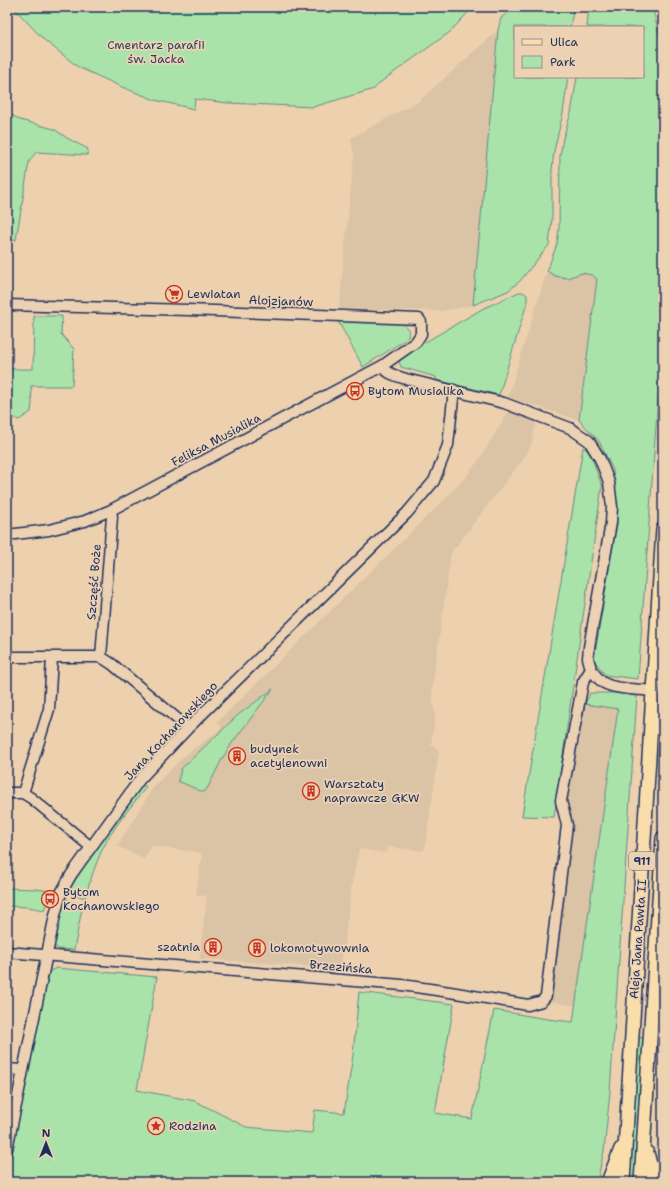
<svg xmlns="http://www.w3.org/2000/svg" width="670" height="1189" font-family="'Shantell Sans',sans-serif">
<rect width="100%" height="100%" fill="#edd1ae"/>
<filter id="ink" filterUnits="userSpaceOnUse"><feTurbulence type="fractalNoise" baseFrequency=".025" numOctaves="2"/><feDisplacementMap in="SourceGraphic" scale="8" xChannelSelector="R" yChannelSelector="G"/><feConvolveMatrix kernelMatrix="1 2 1 2 8 2 1 2 1" color-interpolation-filters="sRGB"/></filter>
<g filter="url(#ink)">
<path fill="#dbc3a5" d="M498 30 489 156 473 305 442 311 339 309 354 156 351 138 419 101Z
M547 271 555 276 567 278 582 273 592 275 597 279 579 420 508 397Z
M510 409 537 419 531 445 524 458 451 553 432 690 435 717 431 744 439 751 425 848 423 851 388 847 387 853 359 849 352 883 341 969 221 960 199 959 207 896 196 895 202 853 152 846 144 859 117 846 154 786 183 757 222 728 218 723 220 719 447 497 464 479 478 461Z
M585 704 618 708 576 1006 546 1001 571 813 567 799 581 718Z"/>
<path fill="#a9e3a9" stroke="#628984" d="M13 7H473L450 32 382 81 374 89 313 107 228 103 195 99 194 109 155 100 122 87 78 67 43 39Z
M514 7H574L570 27H515V77H568L563 113 554 151 552 170V218L549 245 520 281 508 291 473 305 498 30 501 18Z
M589 7H652L663 48V327L638 679 605 675 594 660 617 520 613 470 599 441 579 420 597 279 592 275 582 273 567 278 555 276 547 271 557 244 559 229 560 156 563 138 571 113 577 77H643V27H587Z
M7 112 20 120 54 129 67 138 88 149 87 155 36 152 29 162 16 240 7 239Z
M519 292H523L527 295V303L499 395 436 380V377L401 367 398 358 482 309Z
M34 316H62L61 334 74 349 72 386H31L32 403 31 412 19 420 7 415V369H33Z
M338 321 404 324 409 331 408 338 363 367Z
M583 447 590 453 602 486 554 817 522 816Z
M273 689 232 743 222 759 207 789 203 792 178 781 181 769 238 715Z
M590 693H621L637 696 610 1092 604 1151 597 1182H7V1175L48 972 56 968 157 977 137 1090 195 1101 246 1127 312 1133 315 1110 344 1113 353 1055 359 992 454 1004 435 1113 472 1119 494 1010 547 1019 573 1022 618 709 585 704Z
M143 784 146 787C131 807 114 826 103 848 95 865 90 881 85 898L67 892 101 842Z
M7 888 35 889 51 891 44 910 28 907 7 906Z
M64 899 80 905 82 908 74 950H73L59 949 54 946 62 907Z
M641 1037 643 1040 635 1182H629L638 1039Z"/>
<g fill="none" stroke-linecap="round" stroke-linejoin="round">
<g stroke="#1b2f5e" stroke-width="13">
<path id="minor" d="M7 305 188 310 419 319 421 322V334L416 342 382 366 111 510 85 521 49 530 7 535
M7 657H101L112 664 188 728
M101 657 112 517 111 510
M591 669C595 675 600 682 606 684 618 690 640 689 653 691
M7 793H23L31 798 91 847
M23 793 49 709 52 658
M7 952 402 985 450 992 528 1005 542 1001 546 996 567 825 561 801 583 682 591 669 588 658 589 647 611 523 612 507 609 482 600 459 589 441 570 428 504 403 406 379C396 376 388 374 382 366
M7 1069 22 1070
M7 1149 55 915 61 893 71 875 140 779 188 728 407 513 434 481 448 445 454 390"/>
</g>
<g stroke="#1b2f5e" stroke-width="16">
<path id="major" d="M647 1153 655 1182
M608 1182 621 1149
M623 1182 663 529
M641 1182 663 838"/>
</g>
<use href="#minor" stroke="#edd1b3" stroke-width="10"/>
<use href="#major" stroke="#f9deab" stroke-width="13"/>
</g>
</g>
<defs>
<g id="supermarket-ring" transform="scale(0.9)"><circle r="9.5" fill="#edd1b3" stroke="#c8321e" stroke-width="1.5"/><path d="M-6-5.5h2.5l.6 2H6L4.5 2H-2.5L-4.4-4H-6ZM-1.5 3.2a1.3 1.3 0 1 0 .1 0ZM3 3.2a1.3 1.3 0 1 0 .1 0Z" fill="#c8321e"/></g>
<g id="bus-ring" transform="scale(0.9)"><circle r="9.5" fill="#edd1b3" stroke="#c8321e" stroke-width="1.5"/><path d="M-5-6H5V4H4V6H2V4H-2V6H-4V4H-5ZM-3.5-4V0h7V-4ZM-3.5 1.2v1.5H-2V1.2ZM2 1.2v1.5H3.5V1.2Z" fill="#c8321e"/></g>
<g id="building-ring" transform="scale(0.9)"><circle r="9.5" fill="#edd1b3" stroke="#c8321e" stroke-width="1.5"/><path d="M-4-6H4V6H1V3H-1V6H-4ZM-2.5-4.3h1.7v1.8h-1.7ZM.8-4.3h1.7v1.8H.8ZM-2.5-1h1.7V.8h-1.7ZM.8-1h1.7V.8H.8Z" fill="#c8321e"/></g>
<g id="sight-ring" transform="scale(0.9)"><circle r="9.5" fill="#edd1b3" stroke="#c8321e" stroke-width="1.5"/><path d="M0-6L1.8-2.2L6-1.7L2.9 1.2L3.7 5.4L0 3.3L-3.7 5.4L-2.9 1.2L-6-1.7L-1.8-2.2Z" fill="#c8321e"/></g>
</defs>
<g fill-rule="evenodd">
<use href="#supermarket-ring" x="174" y="294"/>
<use href="#bus-ring" x="355" y="391"/>
<use href="#building-ring" x="237" y="756"/>
<use href="#building-ring" x="311" y="791"/>
<use href="#bus-ring" x="50" y="899"/>
<use href="#building-ring" x="213" y="947"/>
<use href="#building-ring" x="257" y="948"/>
<use href="#sight-ring" x="156" y="1126"/>
</g>
<g text-anchor="middle" stroke-width="3.5" stroke-linejoin="round" paint-order="stroke">
<rect fill="#edd1b3" stroke="#5a6078" stroke-width="1" x="629" y="852" width="26" height="18" rx="3"/>
<g font-size="11" font-weight="bold" fill="#1b2f5e">
<text x="642" y="865">911</text>
</g>
<g font-size="12" fill="#294166" stroke="#edd1b3">
<text x="156" y="49">Cmentarz parafii<tspan x="156" dy="14">św. Jacka</tspan></text>
</g>
<g font-size="12" fill="#1b2f5e" stroke="#edd1b3" text-anchor="start">
<text x="187" y="298">Lewiatan</text>
<text x="368" y="395">Bytom Musialika</text>
<text x="250" y="753">budynek<tspan x="250" dy="14">acetylenowni</tspan></text>
<text x="324" y="788">Warsztaty<tspan x="324" dy="14">naprawcze GKW</tspan></text>
<text x="63" y="896">Bytom<tspan x="63" dy="14">Kochanowskiego</tspan></text>
<text x="200" y="951" text-anchor="end">szatnia</text>
<text x="270" y="952">lokomotywownia</text>
<text x="169" y="1130">Rodzina</text>
</g>
<g font-size="12" fill="#1b2f5e" stroke="#edd1b3">
<text transform="translate(281 301) rotate(2)" y="4">Alojzjanów</text>
<text transform="translate(216 440) rotate(-28)" y="4">Feliksa Musialika</text>
<text transform="translate(94 582) rotate(-86)" y="4">Szczęść Boże</text>
<text transform="translate(171 731) rotate(-47)" y="4">Jana Kochanowskiego</text>
<text transform="translate(638 939) rotate(-86)" y="4">Aleja Jana Pawła II</text>
<text transform="translate(341 967) rotate(5)" y="4">Brzezińska</text>
</g>
</g>
<rect width="670" height="1189" fill="none" stroke="#edd1b3" stroke-width="24"/>
<rect x="12" y="12" width="646" height="1165" fill="none" stroke="#1b2f5e" stroke-width="1.5" filter="url(#ink)"/>
<rect x="514" y="26" width="130" height="52" fill="#edd1b3" stroke="#999091"/>
<rect x="522" y="39" width="20" height="6" fill="#f9deab" stroke="#999091"/>
<text x="550" y="46" font-size="12" fill="#1b2f5e">Ulica</text>
<rect x="522" y="56" width="20" height="12" fill="#a9e3a9" stroke="#999091"/>
<text x="550" y="66" font-size="12" fill="#1b2f5e">Park</text>
<g transform="translate(46 1143)" stroke="#edd1b3" stroke-width="3" paint-order="stroke">
<path d="M0-3L7 15L0 10L-7 15Z" fill="#1b2f5e"/>
<text y="-6" font-size="11" font-weight="bold" text-anchor="middle" fill="#1b2f5e">N</text>
</g>
</svg>
